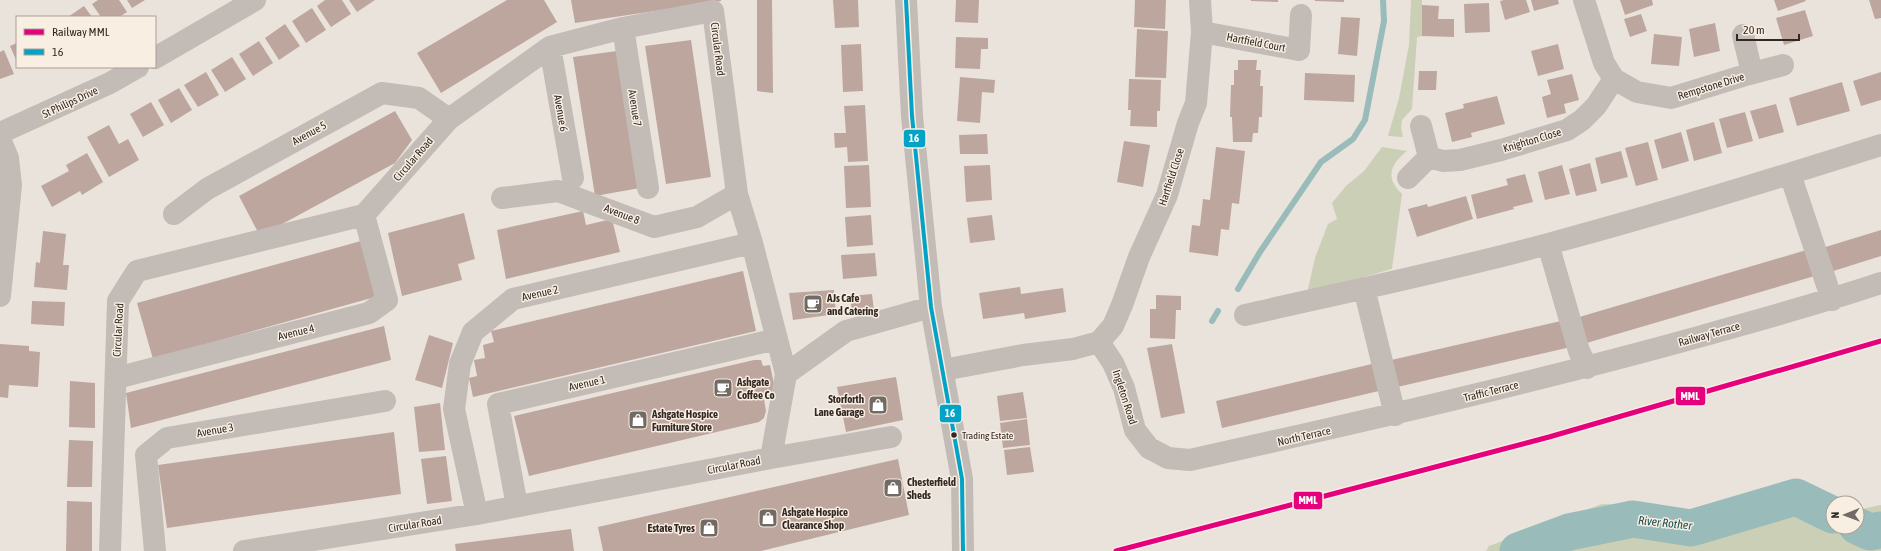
<svg xmlns="http://www.w3.org/2000/svg" width="1881" height="551" font-family="'Asap Condensed',sans-serif">
<rect width="100%" height="100%" fill="#eae3dc"/>
<path fill="#cbcfb6" d="M1411 0H1422V36L1417 37 1412 109 1402 120 1401 128 1403 137 1388 136 1399 98 1409 45Z
M1382 147 1407 151C1391 164 1384 177 1402 194L1392 269 1307 293 1315 258 1328 224 1337 219 1332 203 1346 186 1364 171Z
M1791 488 1823 498 1833 503V527H1857V510L1881 505V551H1486L1489 546 1602 504 1658 506 1687 517Z"/>
<g fill="none" stroke-linecap="round" stroke-linejoin="round">
<path stroke="#99bcba" stroke-width="6" d="M1238 289 1260 252 1321 162 1353 139 1365 120 1384 21 1383 0
M1212 321 1218 311"/>
<path stroke="#99bcba" stroke-width="37" d="M1857 526 1870 532 1881 530
M1518 551 1569 532 1633 519 1691 528 1796 497 1833 515"/>
</g>
<path fill="#bda69e" d="M98 0H119L127 12 119 17H101L92 4Z
M127 0H145L132 8Z
M325 0H342L351 14 331 27 317 6Z
M349 0H375L357 12Z
M507 0H544L557 22 441 93 417 53Z
M571 0H721V1L575 23Z
M757 0H772L773 93 757 91Z
M833 0H858L859 27 835 28Z
M956 0H979L978 23 955 22Z
M1135 0H1166L1165 29 1134 27Z
M1251 0H1278V2L1251 1Z
M1315 0H1344V2L1315 1Z
M1504 0H1526L1530 12 1505 20 1500 1Z
M1531 0H1558L1559 4 1534 11Z
M1620 0H1652L1653 5 1625 15Z
M1774 0H1805L1806 1 1778 11Z
M1869 0H1881V18L1875 19Z
M1489 3 1490 32 1465 33 1464 4Z
M1422 5 1439 6 1438 19H1454V37L1422 36Z
M84 6 92 17H68Z
M312 8 326 30 306 43 292 21Z
M1805 10 1813 36 1784 45 1776 18Z
M1641 14 1647 31 1630 37 1624 19Z
M1341 17 1360 18 1357 56 1338 54Z
M1715 23 1720 51 1694 57 1689 29Z
M285 24 300 46 279 60 265 38Z
M1137 29 1168 31 1166 78 1135 77Z
M1654 34 1682 37 1679 66 1651 64Z
M956 37 988 38V49H981L980 69 955 68Z
M691 40 711 177 666 184 645 46Z
M259 41 273 63 253 76 239 54Z
M17 43V62L10 46Z
M861 44 863 91 843 92 841 45Z
M1558 44 1564 69 1538 76 1531 51Z
M4 50 14 74 0 79V52Z
M617 51 640 188 595 196 573 57Z
M232 57 246 79 225 92 211 70Z
M1238 60H1257L1256 70H1261L1260 86H1263L1262 117H1259L1258 133H1253L1252 142H1233L1232 117H1230L1231 85H1234V70H1238Z
M1419 71H1437L1436 90H1418Z
M206 72 219 95 198 107 184 85Z
M1881 72V100L1861 106 1853 81Z
M1305 73 1355 75 1354 102 1304 100Z
M1572 74 1579 100 1564 104 1566 113 1547 118 1542 97 1551 94 1547 80Z
M960 77 995 80 994 93 982 92 980 123 957 121Z
M1129 79 1161 80 1160 111H1157V127L1130 126 1131 110H1128Z
M1842 82 1850 111 1797 126 1789 98Z
M179 88 192 110 171 123 158 100Z
M1497 96 1505 124 1471 133 1472 137 1452 142 1445 113 1464 108 1463 104Z
M151 102 164 125 143 137 130 114Z
M1776 104 1784 132 1759 139 1750 111Z
M865 105 868 161 848 162 847 147 835 148 834 133H846L844 106Z
M395 111 412 140 395 163 260 236 239 196Z
M1745 112 1753 141 1727 148 1719 119Z
M1714 122 1722 153 1694 161 1686 130Z
M109 125 119 144 128 139 139 160 109 177 87 137Z
M1681 132 1689 161 1662 169 1654 140Z
M987 134 988 154H960L959 135Z
M1124 141 1150 145 1143 187 1117 182Z
M1648 142 1658 180 1636 186 1625 148Z
M1216 147 1245 151 1239 204 1232 203 1229 230 1221 229 1218 256 1189 252 1192 225 1200 226 1203 199 1210 200Z
M1621 151 1628 177 1601 184 1595 158Z
M87 153 103 182 82 195 80 191 52 207 41 186 69 171 66 165Z
M1590 163 1597 191 1576 196 1569 169Z
M869 165 871 207 846 208 844 166Z
M990 165 992 200 966 202 964 166Z
M1562 165 1570 194 1545 200 1538 172Z
M1525 174 1533 202 1513 207 1514 209 1477 219 1471 195 1508 185 1506 179Z
M1466 196 1473 219 1417 237 1408 209 1427 204 1428 207Z
M583 211 586 225 612 219 620 252 506 279 497 230Z
M464 213 475 259 458 264 462 280 402 296 388 233Z
M871 215 873 245 847 247 845 217Z
M992 215 995 240 970 243 967 218Z
M1881 230V256L1827 273 1819 249Z
M43 231 66 234 63 265H69L67 290 34 287 36 262 40 263Z
M361 241 375 297 153 359 137 303Z
M1810 249 1818 275 1583 344 1576 318Z
M875 253 877 276 843 279 841 255Z
M743 271 756 331 473 397 469 378 477 376 474 360 485 358 483 345 494 342 491 331Z
M1020 287 1021 294 1063 288 1066 312 1025 319 1024 313 983 319 979 293Z
M834 290 836 314 793 320 789 293Z
M872 294 874 311 852 312 850 296Z
M1156 295 1181 296V310H1176L1175 339 1150 338V309H1156Z
M32 301 65 302 64 326 31 324Z
M1565 320 1571 347 1393 388 1387 361Z
M384 326 391 360 131 428 126 393Z
M429 335 453 343 442 388 415 380Z
M0 344 29 346V351L40 352 38 387 9 385 8 398 0 397Z
M1172 344 1185 413 1161 418 1147 348Z
M754 360H761L763 366 770 365 775 389 771 397 764 399 766 411 764 418 759 422 529 476 514 416Z
M1376 363 1383 390 1222 428 1216 401Z
M896 377 903 420 846 432 837 387Z
M70 381 95 383V428L69 427Z
M1023 392 1027 418 1000 421 997 396Z
M440 403 445 450 419 452 414 407Z
M1027 419 1030 445 1003 448 1000 423Z
M394 432 401 494 167 528 158 465Z
M69 440 93 441 92 487H67Z
M1030 447 1034 472 1007 475 1004 450Z
M446 456 452 501 427 504 421 459Z
M898 459 909 515 761 551H603L598 527Z
M67 501 92 502V551H66Z
M571 529 574 551H456L455 544Z"/>
<g fill="none" stroke-linecap="round" stroke-linejoin="round">
<path stroke="#c2bbb6" stroke-width="22" d="M906 0 912 116 931 307 962 479 963 551
M1584 0 1604 63 1614 79 1637 92 1671 98 1749 74 1783 65
M623 28 648 188
M1202 32 1299 50 1301 15
M1743 35 1752 73
M550 47 573 178
M155 58 255 0
M0 133 110 83 138 67
M0 139 8 158 11 185 0 296
M1429 157 1443 161 1460 160 1501 150 1567 130 1582 120 1596 106 1614 79
M1790 174 1832 300
M1408 178 1429 157 1421 126
M502 198 558 191 654 227 697 217 737 194
M174 214 207 189 382 93 419 98 449 119
M1548 244 1579 351 1587 368
M1364 288 1395 415
M1245 315C1346 292 1448 271 1548 244 1660 214 1771 180 1881 145
M1099 342 1113 326 1122 305 1139 257 1167 195 1188 123 1196 103 1202 32 1200 0
M943 370 1023 355 1073 349 1099 342 1113 363 1124 388 1135 430 1149 448 1168 458 1190 460C1361 422 1532 383 1702 336 1762 319 1822 303 1881 283
M786 374 846 331 931 307
M116 378 369 313 387 300 364 215
M771 458 891 437
M517 506 498 404 777 339
M477 514 454 409 460 364 473 332 513 299 752 243
M110 551 118 301 137 271 364 215 449 119 550 47 623 28 713 11 737 194 752 243 786 374 771 458 477 514 244 551
M155 551 146 455 167 438 385 401"/>
<g stroke="#f8eee2" stroke-width="7">
<path id="bus-1" d="M906 0 912 116 931 307 962 479 963 551"/>
</g>
<use href="#bus-1" stroke="#02a3c6" stroke-width="4"/>
<g stroke="#f8eee2" stroke-width="8">
<path id="rail-1" d="M1116 551 1549 437 1881 341"/>
</g>
<use href="#rail-1" stroke="#e5007d" stroke-width="5"/>
</g>
<defs>
<g id="cafe-square" transform="scale(1)"><rect x="-9" y="-9" width="18" height="18" rx="4" fill="#726a65" stroke="#f8eee2"/><path d="M-5.5-4.5H6V0H3Q3 3.5 0 3.5H-2.5Q-5.5 3.5-5.5 0ZM3-3.2v2h1.7v-2ZM-6 4.5H4V6H-6Z" fill="#fff"/></g>
<g id="shop-square" transform="scale(1)"><rect x="-9" y="-9" width="18" height="18" rx="4" fill="#726a65" stroke="#f8eee2"/><path d="M-5-2.5h2.3a2.7 3.5 0 0 1 5.4 0H5L5.5 6h-11ZM-1.5-2.5h3a1.5 2.3 0 0 0-3 0Z" fill="#fff"/></g>
</defs>
<g fill-rule="evenodd">
<use href="#cafe-square" x="813" y="304"/>
<use href="#cafe-square" x="723" y="388"/>
<use href="#shop-square" x="878" y="405"/>
<use href="#shop-square" x="638" y="420"/>
<use href="#shop-square" x="893" y="488"/>
<use href="#shop-square" x="768" y="518"/>
<use href="#shop-square" x="709" y="528"/>
</g>
<circle fill="#322925" stroke="#f8eee2" stroke-width="1.5" cx="954" cy="435" r="3.5"/>
<g text-anchor="middle" stroke-width="3" stroke-linejoin="round" paint-order="stroke">
<g font-size="10" fill="#322925" stroke="#f8eee2" text-anchor="start">
<text x="962" y="439">Trading Estate</text>
</g>
<g font-size="11" fill="#322925" stroke="#f8eee2">
<text transform="translate(1256 42) rotate(11)" y="4">Hartfield Court</text>
<text transform="translate(718 49) rotate(83)" y="4">Circular Road</text>
<text transform="translate(1711 86) rotate(-17)" y="4">Rempstone Drive</text>
<text transform="translate(70 102) rotate(-25)" y="4">St Philips Drive</text>
<text transform="translate(635 108) rotate(81)" y="4">Avenue 7</text>
<text transform="translate(561 113) rotate(80)" y="4">Avenue 6</text>
<text transform="translate(309 133) rotate(-29)" y="4">Avenue 5</text>
<text transform="translate(1532 140) rotate(-17)" y="4">Knighton Close</text>
<text transform="translate(413 159) rotate(-49)" y="4">Circular Road</text>
<text transform="translate(1171 177) rotate(-72)" y="4">Hartfield Close</text>
<text transform="translate(622 214) rotate(21)" y="4">Avenue 8</text>
<text transform="translate(540 293) rotate(-13)" y="4">Avenue 2</text>
<text transform="translate(118 330) rotate(-87)" y="4">Circular Road</text>
<text transform="translate(296 332) rotate(-14)" y="4">Avenue 4</text>
<text transform="translate(1709 334) rotate(-16)" y="4">Railway Terrace</text>
<text transform="translate(587 383) rotate(-13)" y="4">Avenue 1</text>
<text transform="translate(1491 391) rotate(-14)" y="4">Traffic Terrace</text>
<text transform="translate(1125 397) rotate(72)" y="4">Ingleton Road</text>
<text transform="translate(215 430) rotate(-10)" y="4">Avenue 3</text>
<text transform="translate(1304 436) rotate(-13)" y="4">North Terrace</text>
<text transform="translate(734 465) rotate(-11)" y="4">Circular Road</text>
<text transform="translate(415 524) rotate(-9)" y="4">Circular Road</text>
</g>
<g font-size="11" font-weight="bold" fill="#322925" stroke="#f8eee2" text-anchor="start">
<text x="827" y="302">AJs Cafe<tspan x="827" dy="13">and Catering</tspan></text>
<text x="737" y="386">Ashgate<tspan x="737" dy="13">Coffee Co</tspan></text>
<text x="864" y="403" text-anchor="end">Storforth<tspan x="864" dy="13">Lane Garage</tspan></text>
<text x="652" y="418">Ashgate Hospice<tspan x="652" dy="13">Furniture Store</tspan></text>
<text x="907" y="486">Chesterfield<tspan x="907" dy="13">Sheds</tspan></text>
<text x="782" y="516">Ashgate Hospice<tspan x="782" dy="13">Clearance Shop</tspan></text>
<text x="695" y="532" text-anchor="end">Estate Tyres</text>
</g>
<g font-size="12" font-style="italic" fill="#1b5053" stroke="#f8eee2">
<text transform="translate(1665 523) rotate(6)" y="4">River Rother</text>
</g>
</g>
<g stroke="#f8eee2" stroke-width="1.5">
<rect x="903" y="129" width="23" height="19" rx="4" fill="#02a3c6"/>
<rect x="1675" y="386" width="31" height="20" rx="4" fill="#e5007d"/>
<rect x="939" y="404" width="23" height="19" rx="4" fill="#02a3c6"/>
<rect x="1293" y="491" width="30" height="19" rx="4" fill="#e5007d"/>
</g>
<g font-size="11" text-anchor="middle" font-weight="bold" fill="#fff">
<text x="914" y="142">16</text>
<text x="1690" y="400">MML</text>
<text x="950" y="417">16</text>
<text x="1308" y="504">MML</text>
</g>
<rect x="16" y="16" width="140" height="52" fill="#f8eee2" stroke="#a99f96"/>
<rect x="24" y="29" width="20" height="6" fill="#e5007d" stroke="#a99f96"/>
<text x="52" y="36" font-size="12" fill="#322925">Railway MML</text>
<rect x="24" y="49" width="20" height="6" fill="#02a3c6" stroke="#a99f96"/>
<text x="52" y="56" font-size="12" fill="#322925">16</text>
<g transform="translate(1845 515) rotate(269)"><circle r="19" fill="#f8eee2" stroke="#a99f96"/>
<path d="M0-3L7 15L0 10L-7 15Z" fill="#726a65"/>
<text y="-6" font-size="11" font-weight="bold" text-anchor="middle" fill="#322925">N</text>
</g>
<path d="M1737 34v6h62v-6" fill="none" stroke="#322925" stroke-width="2"/>
<text x="1743" y="34" font-size="12" fill="#322925" stroke="#f8eee2" stroke-width="3" paint-order="stroke">20 m</text>
</svg>
